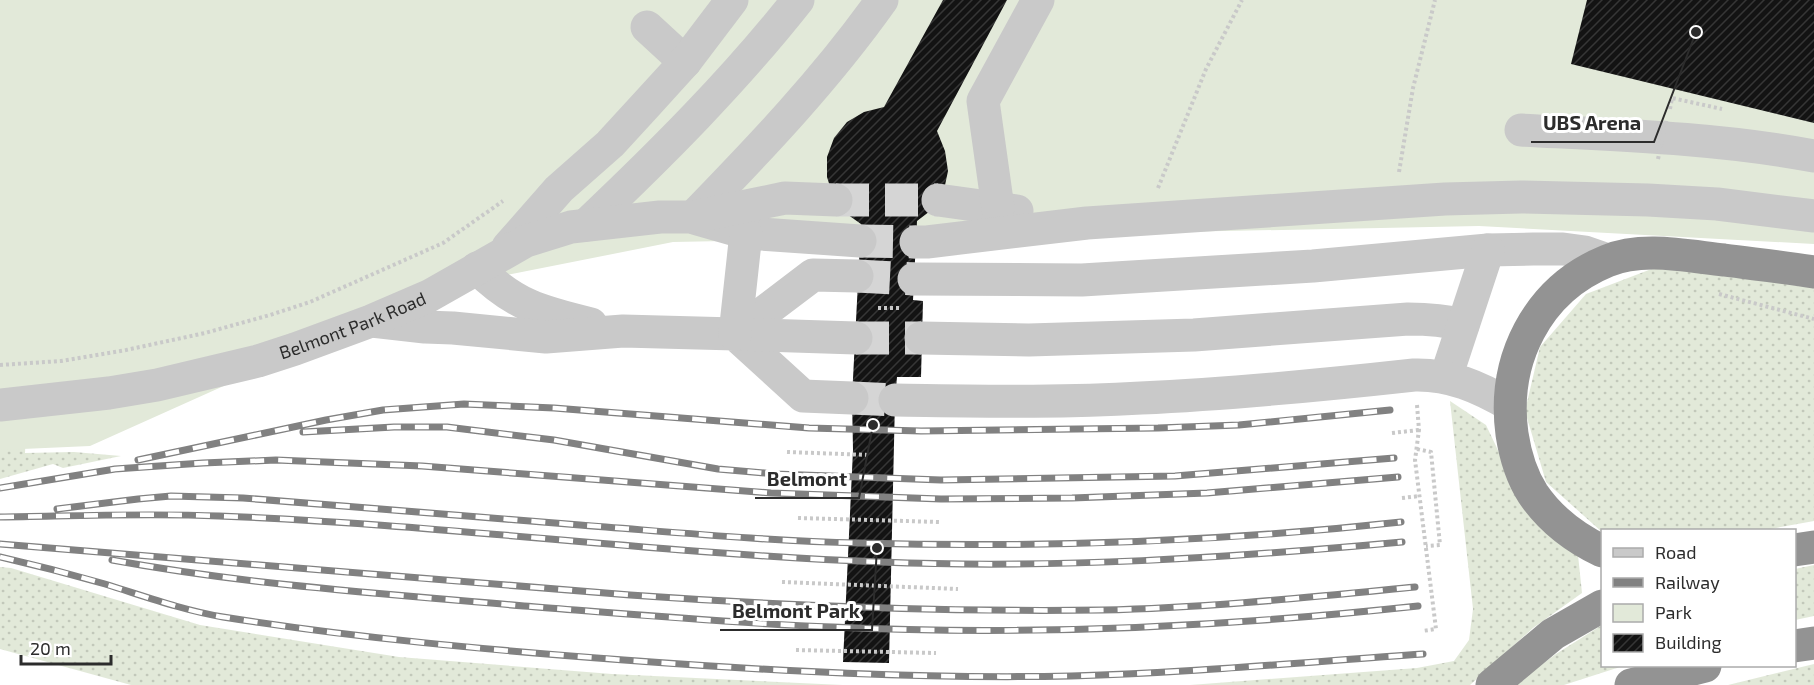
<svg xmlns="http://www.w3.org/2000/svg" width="1814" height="685" font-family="'Exo 2',sans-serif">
<defs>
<pattern id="green-dots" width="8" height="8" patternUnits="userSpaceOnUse" patternTransform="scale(1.5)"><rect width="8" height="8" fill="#e2e9d9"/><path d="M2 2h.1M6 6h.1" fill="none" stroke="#c2c8ba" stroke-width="1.8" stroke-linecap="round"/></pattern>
<pattern id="building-hatch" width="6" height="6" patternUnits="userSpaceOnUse" patternTransform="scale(1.5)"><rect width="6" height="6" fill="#131313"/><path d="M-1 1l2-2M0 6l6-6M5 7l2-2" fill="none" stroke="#363636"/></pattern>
</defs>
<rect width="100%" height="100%" fill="#fff"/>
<path fill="url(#green-dots)" d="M1662 265 1814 284V521L1765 530H1602V532L1546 482 1525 411 1540 347 1586 294Z
M1450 401 1486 425 1505 465 1578 555 1582 593 1533 628 1470 685H1190L1417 668 1454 661 1469 640 1473 609Z
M26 431 25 453 74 452 121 456 63 468 53 464 0 479V432Z
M1814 565V616L1795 620V569Z
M0 567 11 568 200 625 399 657 612 674 843 685H131L0 649Z
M1602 625V666H1623L1564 685H1514L1556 654Z
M1814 664V685H1728Z"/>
<path fill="#e2e9d9" d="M0 0H1814V244L1479 226 673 242 442 288 90 446 0 450Z"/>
<path fill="url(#building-hatch)" d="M943 0H1007L937 131 945 151 948 171 944 190 934 208 917 221 913 300 923 301 921 377H897L895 400 889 663 843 662 853 450 852 398 861 224 844 212 833 196 827 177V157L834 138 847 122 864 112 884 107Z
M1587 0H1814V123L1571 64Z"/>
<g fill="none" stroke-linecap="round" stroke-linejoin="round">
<path stroke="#d5d5d5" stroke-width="33" stroke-dasharray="33 16" stroke-linecap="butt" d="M836 200H938
M860 241 916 242
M857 276 914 279
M856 338H921
M852 398 895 400"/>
<path stroke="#c9c9c9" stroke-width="4" stroke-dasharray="3 3" stroke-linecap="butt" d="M1670 109 1672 98 1722 109
M1399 172 1413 88 1435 0
M1158 188 1206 69 1242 0
M1719 294 1814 319
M878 308H901
M0 365 61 361 126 350 205 333 270 315 310 302 443 243 503 201
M1417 405 1419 430 1415 460 1436 629 1422 631
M1392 433 1419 430
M1417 449 1431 452 1440 545 1426 546
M787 452 870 455
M1402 498 1420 496
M798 518 940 522
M782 582 958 589
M796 650 936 653"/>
<g stroke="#c9c9c9" stroke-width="33">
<path d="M647 27 685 62"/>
<path d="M1521 130C1618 135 1718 138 1814 156"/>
<path d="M938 200 1017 211"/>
<path d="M998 208 983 101 1038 0"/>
<path d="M693 217C760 148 826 79 882 0"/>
<path d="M697 219 746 233 860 241"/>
<path d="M586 225C661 154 734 81 798 0"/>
<path d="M916 242H927L1087 223 1445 199 1521 197 1648 200 1717 204 1814 216"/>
<path d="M508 247 559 189 610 144 644 107 685 62 732 0"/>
<path d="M477 268C514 305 541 312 591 324"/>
<path d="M914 279 1082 280 1313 266 1488 250 1533 249H1563L1585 252 1608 260"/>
<path d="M372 321 425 327 453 328 546 337 623 331 735 334 803 396 852 398"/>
<path d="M735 334 813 275 857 276"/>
<path d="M735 334 856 338"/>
<path d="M735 334 746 233"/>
<path d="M921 338 1029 340 1194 335 1408 319C1427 319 1444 320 1463 325"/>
<path d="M1446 377 1488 250"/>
<path d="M895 400C977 401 1059 403 1141 398 1232 394 1323 385 1414 375 1450 374 1479 387 1510 405"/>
<path id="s1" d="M0 405 109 393 157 385 258 361 295 349 371 321 429 296 526 241 571 227 660 217H693L785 198 836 200"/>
</g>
<path stroke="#939393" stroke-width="33" d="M1794 550 1814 547
M1602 551C1575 538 1550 519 1533 494 1522 477 1515 454 1512 434 1502 361 1536 290 1607 261 1642 246 1687 256 1724 260 1754 264 1784 267 1814 272
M1794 646 1814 643
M1492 685 1553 634 1602 606
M1631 685 1705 666"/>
<g stroke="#818181" stroke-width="7">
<path id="rail" d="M303 432 394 427H447L554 440 718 469 775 474 941 480 1175 476 1394 458
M138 460 326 420 383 410 464 404 554 408 809 428 921 431 1158 428 1239 425 1390 410
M0 488 115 469 203 463 276 460 422 466 771 493 941 499 1072 498 1207 493 1398 477
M57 509 138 499 171 496 243 498C355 507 468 516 580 525 673 532 766 541 859 543 1042 548 1219 542 1401 522
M0 517C73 516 146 513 219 516 440 524 660 554 881 562 1055 569 1229 558 1402 542
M0 544 630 595C787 606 945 612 1102 610 1207 608 1311 597 1415 587
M0 557C35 565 70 574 105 584 144 596 182 610 223 617 356 638 490 650 624 660 773 671 922 679 1071 676 1189 673 1306 662 1423 654
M112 560C249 585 386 594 524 606 627 614 730 623 833 627 1028 636 1224 627 1418 606"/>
</g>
<use href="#rail" stroke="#fff" stroke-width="4.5" stroke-dasharray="14" stroke-linecap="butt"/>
<path stroke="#c9c9c9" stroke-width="4" stroke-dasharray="3 3" stroke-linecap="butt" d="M1658 159 1667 118"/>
</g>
<g text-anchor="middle" stroke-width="6" stroke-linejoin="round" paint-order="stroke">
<g font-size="18" fill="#2c2c2c" stroke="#fff">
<text dy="6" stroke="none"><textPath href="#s1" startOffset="363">Belmont Park Road</textPath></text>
</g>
</g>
<path fill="none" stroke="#2c2c2c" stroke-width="2" d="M1696 32L1654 142H1531M873 425L859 498H755M877 548L872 630H720"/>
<g fill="#2c2c2c" stroke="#fff" stroke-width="2">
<circle cx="1696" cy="32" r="6"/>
<circle cx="873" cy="425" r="6"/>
<circle cx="877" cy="548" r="6"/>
</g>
<g font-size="20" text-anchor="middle" font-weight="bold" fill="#2c2c2c" stroke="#fff" stroke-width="6" stroke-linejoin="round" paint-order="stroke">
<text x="1592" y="130">UBS Arena</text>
<text x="807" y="486">Belmont</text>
<text x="796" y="618">Belmont Park</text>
</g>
<rect x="1601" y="529" width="195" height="138" fill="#ffffff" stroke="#ababab" stroke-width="1.5"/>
<rect x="1613" y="548" width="30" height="9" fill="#c9c9c9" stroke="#ababab" stroke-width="1.5"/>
<text x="1655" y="559" font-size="18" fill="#2c2c2c">Road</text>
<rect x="1613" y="578" width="30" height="9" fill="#818181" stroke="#ababab" stroke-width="1.5"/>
<text x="1655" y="589" font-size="18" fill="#2c2c2c">Railway</text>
<rect x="1613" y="604" width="30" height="18" fill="#e2e9d9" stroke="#ababab" stroke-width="1.5"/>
<text x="1655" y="619" font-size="18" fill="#2c2c2c">Park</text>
<rect x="1613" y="634" width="30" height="18" fill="url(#building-hatch)" stroke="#ababab" stroke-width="1.5"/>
<text x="1655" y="649" font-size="18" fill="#2c2c2c">Building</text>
<path d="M21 655v9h90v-9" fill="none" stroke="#2c2c2c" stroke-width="3"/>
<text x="30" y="655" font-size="18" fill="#2c2c2c" stroke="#ffffff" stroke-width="4.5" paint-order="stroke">20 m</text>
</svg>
